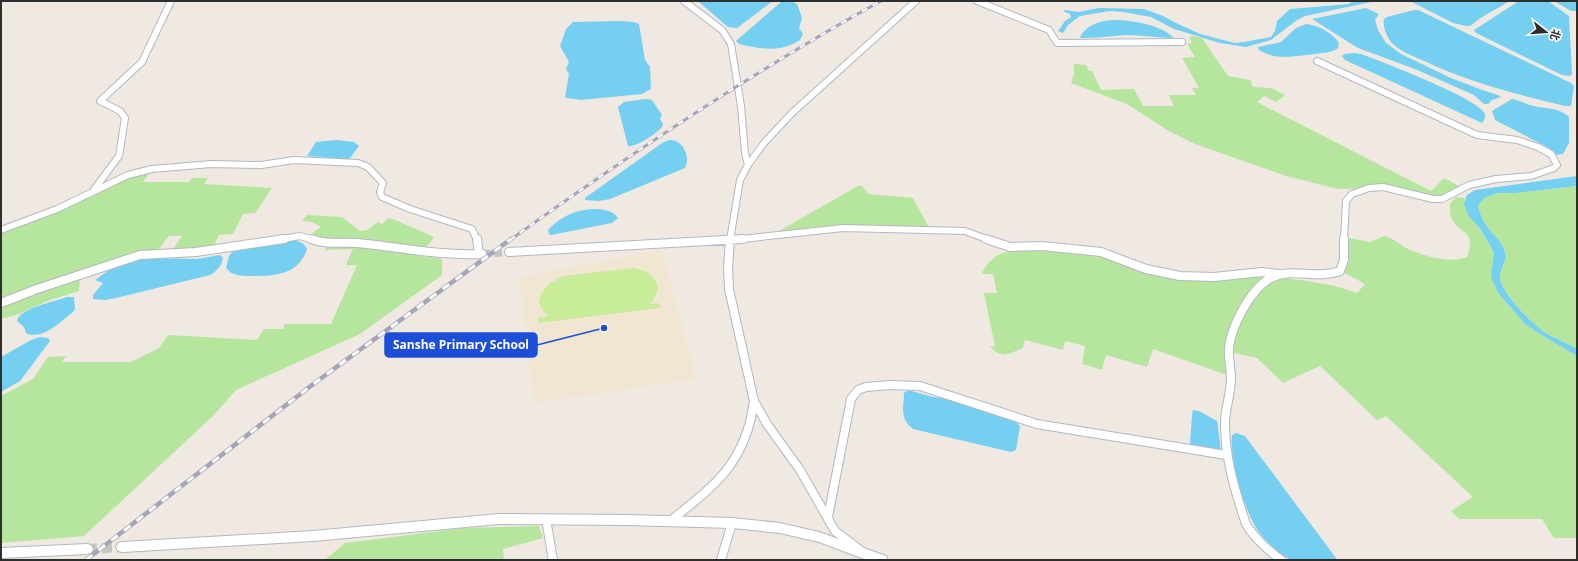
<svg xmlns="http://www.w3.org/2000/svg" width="1578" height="561" font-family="'Open Sans','Noto Sans SC',sans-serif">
<rect width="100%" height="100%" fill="#efe9e1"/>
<path fill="#f0e6d1" d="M662 250 696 379 534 403 519 277Z"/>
<path fill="#b6e59e" d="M1193 36 1202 38 1228 76 1250 80 1253 87 1271 88 1285 95 1276 102 1264 96 1257 102 1431 191 1444 178 1459 186 1445 195 1437 196 1370 186 1350 189H1338L1286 176 1195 144 1167 130 1127 104 1071 83 1074 74V64L1086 65 1089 71H1092L1101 90 1134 89 1143 106H1174L1169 95H1196L1192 88H1199L1182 58 1195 57 1187 44 1192 43 1189 37Z
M150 172 143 182H189L192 178H208L204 184 272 188 255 213 243 214 233 234 219 235 213 247 173 249 182 236H169L159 249 136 254 80 273 79 291 50 300 19 314 1 319V233L130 177Z
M858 186H862L868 194 913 198 928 226H827L779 231Z
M1577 186V349C1567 343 1557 339 1547 334 1533 325 1503 295 1500 279 1499 269 1507 263 1505 253 1503 242 1494 236 1488 228 1483 221 1480 214 1478 206L1484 198 1498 193H1516Z
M1456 197 1465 198 1464 204 1494 252C1493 266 1490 281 1498 293L1525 324 1543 336 1577 356V538H1554L1542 519H1459L1451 511 1473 497 1386 416 1377 420 1320 366 1283 383 1257 358 1225 351 1227 375 1153 349 1147 367 1106 355 1102 370 1082 364 1085 346 1065 341 1063 350 1025 340 1023 348C1008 354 1002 360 990 346H995L984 293H997L993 274H982C985 265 994 256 1003 253 1027 245 1086 253 1111 259 1134 264 1154 277 1178 280 1204 283 1229 277 1256 274 1264 273 1275 276 1283 278 1309 281 1333 284 1357 293L1365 284 1345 273 1349 238 1370 242 1384 236C1393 238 1399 244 1406 248 1423 256 1450 264 1467 257 1478 229 1458 235 1451 217 1450 213 1450 208 1450 204Z
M307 215 342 217 360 231 367 230 378 222 382 224 388 218 393 219 434 237 428 245 421 249 322 240 312 233 321 227 312 222 302 221Z
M327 245H348L442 259V275L360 334 236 390 215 414 84 536 1 543V396L33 379 48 357 66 356 62 362H131L159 348 168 335 257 340 264 329H283L285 324H331L357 265H346L353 249 325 250Z
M539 526 543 538 503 549 504 560H325L345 543 464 528Z"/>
<path fill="#c9ec9a" d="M633 268C654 271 666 286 650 304L659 303 660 308 538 323V318L549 316 543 311 539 303 541 294 550 283 564 276Z"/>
<path fill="#75cff0" d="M773 1 737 28 728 27 699 2Z
M782 1H790L797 4 802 18 799 28 803 34 800 40C783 51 767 50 748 46 743 45 739 45 736 41Z
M1353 1H1376L1305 16 1297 20 1271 40 1246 47 1220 43 1174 29 1151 17 1123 12 1110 11 1080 16 1068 25 1063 33 1058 31 1065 21 1071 17 1070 14 1063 11 1065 10 1079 12 1098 8 1144 9 1163 16 1176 23 1200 34 1235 43 1244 42 1271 37 1275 31 1277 21 1290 9 1349 4Z
M1410 1H1510L1482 17 1470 26H1466L1453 23Z
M1519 1H1548L1569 16 1572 74 1570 76 1562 75 1476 33 1474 30Z
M1554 1H1577V11H1571Z
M1366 8 1379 14 1375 20 1378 30 1386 43 1401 54 1451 78 1485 91 1498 95 1501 97 1492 100 1488 104H1484L1474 95 1415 69 1358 48 1312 19Z
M1414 10H1418L1571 83 1574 86 1571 106H1565C1516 94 1468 82 1422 60 1413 56 1401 52 1393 44 1388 40 1382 26 1384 19L1387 17Z
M1118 20C1135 21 1161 25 1174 38 1158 38 1142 35 1126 35 1111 36 1097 38 1082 38L1080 37C1088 23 1103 20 1118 20Z
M620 21 634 22 639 24 645 60 650 67 651 89 642 94 581 100 567 98 565 97 569 74 566 69 569 62 560 46 566 29 573 22Z
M1306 24C1318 25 1333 33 1339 43L1338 48C1331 53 1323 53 1314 54 1296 56 1276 61 1259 50L1258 47 1281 42 1296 28Z
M1354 53 1361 54C1380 61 1480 99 1485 114 1486 118 1484 120 1482 123L1345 60 1342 56 1344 54Z
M646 99 652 100 662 115 660 119 663 124 662 127C656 134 637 147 628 146L618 107 624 102Z
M1512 99C1518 100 1524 103 1530 105 1543 109 1559 107 1569 117V143L1563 154 1557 155 1549 148 1495 120 1492 111Z
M337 140 354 142 359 146 351 157 348 159 307 156 316 142Z
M669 140C683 139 691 157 685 168L610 199 599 201 585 200V198L662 143Z
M1577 176V186L1516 193H1498L1484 198 1478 206C1480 214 1483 221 1488 228 1494 236 1503 242 1505 253 1507 263 1499 269 1500 279 1503 295 1533 325 1547 334 1557 339 1567 343 1577 349V356L1543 336 1525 324 1498 293 1491 277 1494 252 1479 227 1468 215 1464 204 1467 195 1475 190Z
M591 209C601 209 612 209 618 218L612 223 551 235 549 234 548 230C560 217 573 211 591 209Z
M290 241C297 240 304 242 307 249 299 275 274 276 252 276 242 276 232 276 226 268L229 256 234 250Z
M220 255 223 258C222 265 217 271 210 275L116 298 105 300 93 299V295L103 283 95 280 109 270 137 260 150 258 197 259Z
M67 297H74L75 309 72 313C61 321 42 341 26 333L24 327 17 321C18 309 56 301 67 297Z
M40 337 48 338 50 341 20 381 1 392V357L31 340Z
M908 390 933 397 943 398 1014 420 1020 426 1016 450 1011 452 913 429C899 418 904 408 904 393Z
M1193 410 1199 411 1217 421 1221 450 1193 446 1190 444 1192 414Z
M1236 433 1245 436 1336 558 1335 560C1326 560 1295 561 1289 559 1279 554 1268 543 1261 535 1245 515 1229 460 1232 435Z"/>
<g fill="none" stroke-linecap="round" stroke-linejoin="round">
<path stroke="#c8c4bd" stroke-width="8" stroke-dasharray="8 4" stroke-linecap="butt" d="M482 254 509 252"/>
<path stroke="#c8c4bd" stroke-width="10" stroke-dasharray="10 5" stroke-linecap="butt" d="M87 549 122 547"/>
<g stroke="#b4b7c1" stroke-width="8">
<path id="minor-far1" d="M684 1 722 30 731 44 741 106 745 153 748 165
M977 1 1049 30 1057 43 1182 42
M1317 61 1477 135 1517 140 1538 147 1551 154 1557 165 1554 168 1531 176 1496 179 1469 185 1442 199H1433L1383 187 1369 188 1352 194 1346 201 1344 240
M93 191 119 156 125 118 120 111 100 101 142 62 171 1
M1 230 57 209 128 175 152 169 211 164 261 165 294 160 358 163 368 167 383 183 380 192 382 197 410 209 472 229 477 240
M277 240 300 236 314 240
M730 240 740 180 748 165 764 143 792 113 916 1
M733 240 843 228 965 231 989 240"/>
</g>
<g stroke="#b4b7c1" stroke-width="10">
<path id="minor" d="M311 239C327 245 340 242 357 243 399 247 439 256 482 254
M477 239 479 254
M730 239 728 269 729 289 754 401 767 424 800 470 835 531 860 550
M986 239 1010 247 1042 246 1101 252 1146 269 1180 276 1214 277 1262 272 1279 274
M509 252 743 239
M1 303 37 289 140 255 196 252 284 239
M828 517 851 399 858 390 866 387 890 385 920 386 1037 424 1226 455
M546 519 553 560
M670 521C716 485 746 462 754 401
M721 560 732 523
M1281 560C1267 549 1255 539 1246 524 1235 491 1225 458 1225 424 1225 408 1231 394 1231 378 1231 368 1228 358 1229 348 1231 327 1250 290 1269 279 1290 266 1316 280 1340 271L1344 260V239"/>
</g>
<g stroke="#b4b7c1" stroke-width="2">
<path id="tertiary" d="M499 514 627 515 732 518 780 523 819 532 886 556 888 560H867L819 542 780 533 732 528 627 525 499 524 313 541 122 552 118 551 116 547 118 543 122 542 313 531Z
M87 544 91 545 93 549 91 553 87 554 1 558V548Z"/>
</g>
<use href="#minor-far1" stroke="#fff" stroke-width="6"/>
<use href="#minor" stroke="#fff" stroke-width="8"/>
<use href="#tertiary" fill="#fff" fill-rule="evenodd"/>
<g stroke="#a3a6b8" stroke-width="3">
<path id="rail-far1" d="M510 240C630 154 752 72 881 1"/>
</g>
<g stroke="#a3a6b8" stroke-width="4.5">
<path id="rail" d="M86 560 312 385 511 239"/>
</g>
<use href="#rail-far1" stroke="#fff" stroke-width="2" stroke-dasharray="6" stroke-linecap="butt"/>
<use href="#rail" stroke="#fff" stroke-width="3" stroke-dasharray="8" stroke-linecap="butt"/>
</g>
<path fill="none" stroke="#1d4ed8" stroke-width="1.5" d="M604 328L537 345"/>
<circle fill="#1d4ed8" stroke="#fff" stroke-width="1.5" cx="604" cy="328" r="4"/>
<rect fill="#1d4ed8" stroke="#1d4ed8" stroke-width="1.5" x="385" y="333" width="152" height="24" rx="4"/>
<g font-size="12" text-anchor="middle" font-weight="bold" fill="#fff">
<text x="461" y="349">Sanshe Primary School</text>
</g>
<rect width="1578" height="561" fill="none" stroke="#2e2e2e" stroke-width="4"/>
<g transform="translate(1546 32) rotate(107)" stroke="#ffffff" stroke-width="3" paint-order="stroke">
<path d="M0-3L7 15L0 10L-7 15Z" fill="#2e2e2e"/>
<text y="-6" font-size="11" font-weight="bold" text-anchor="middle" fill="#2e2e2e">北</text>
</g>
</svg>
